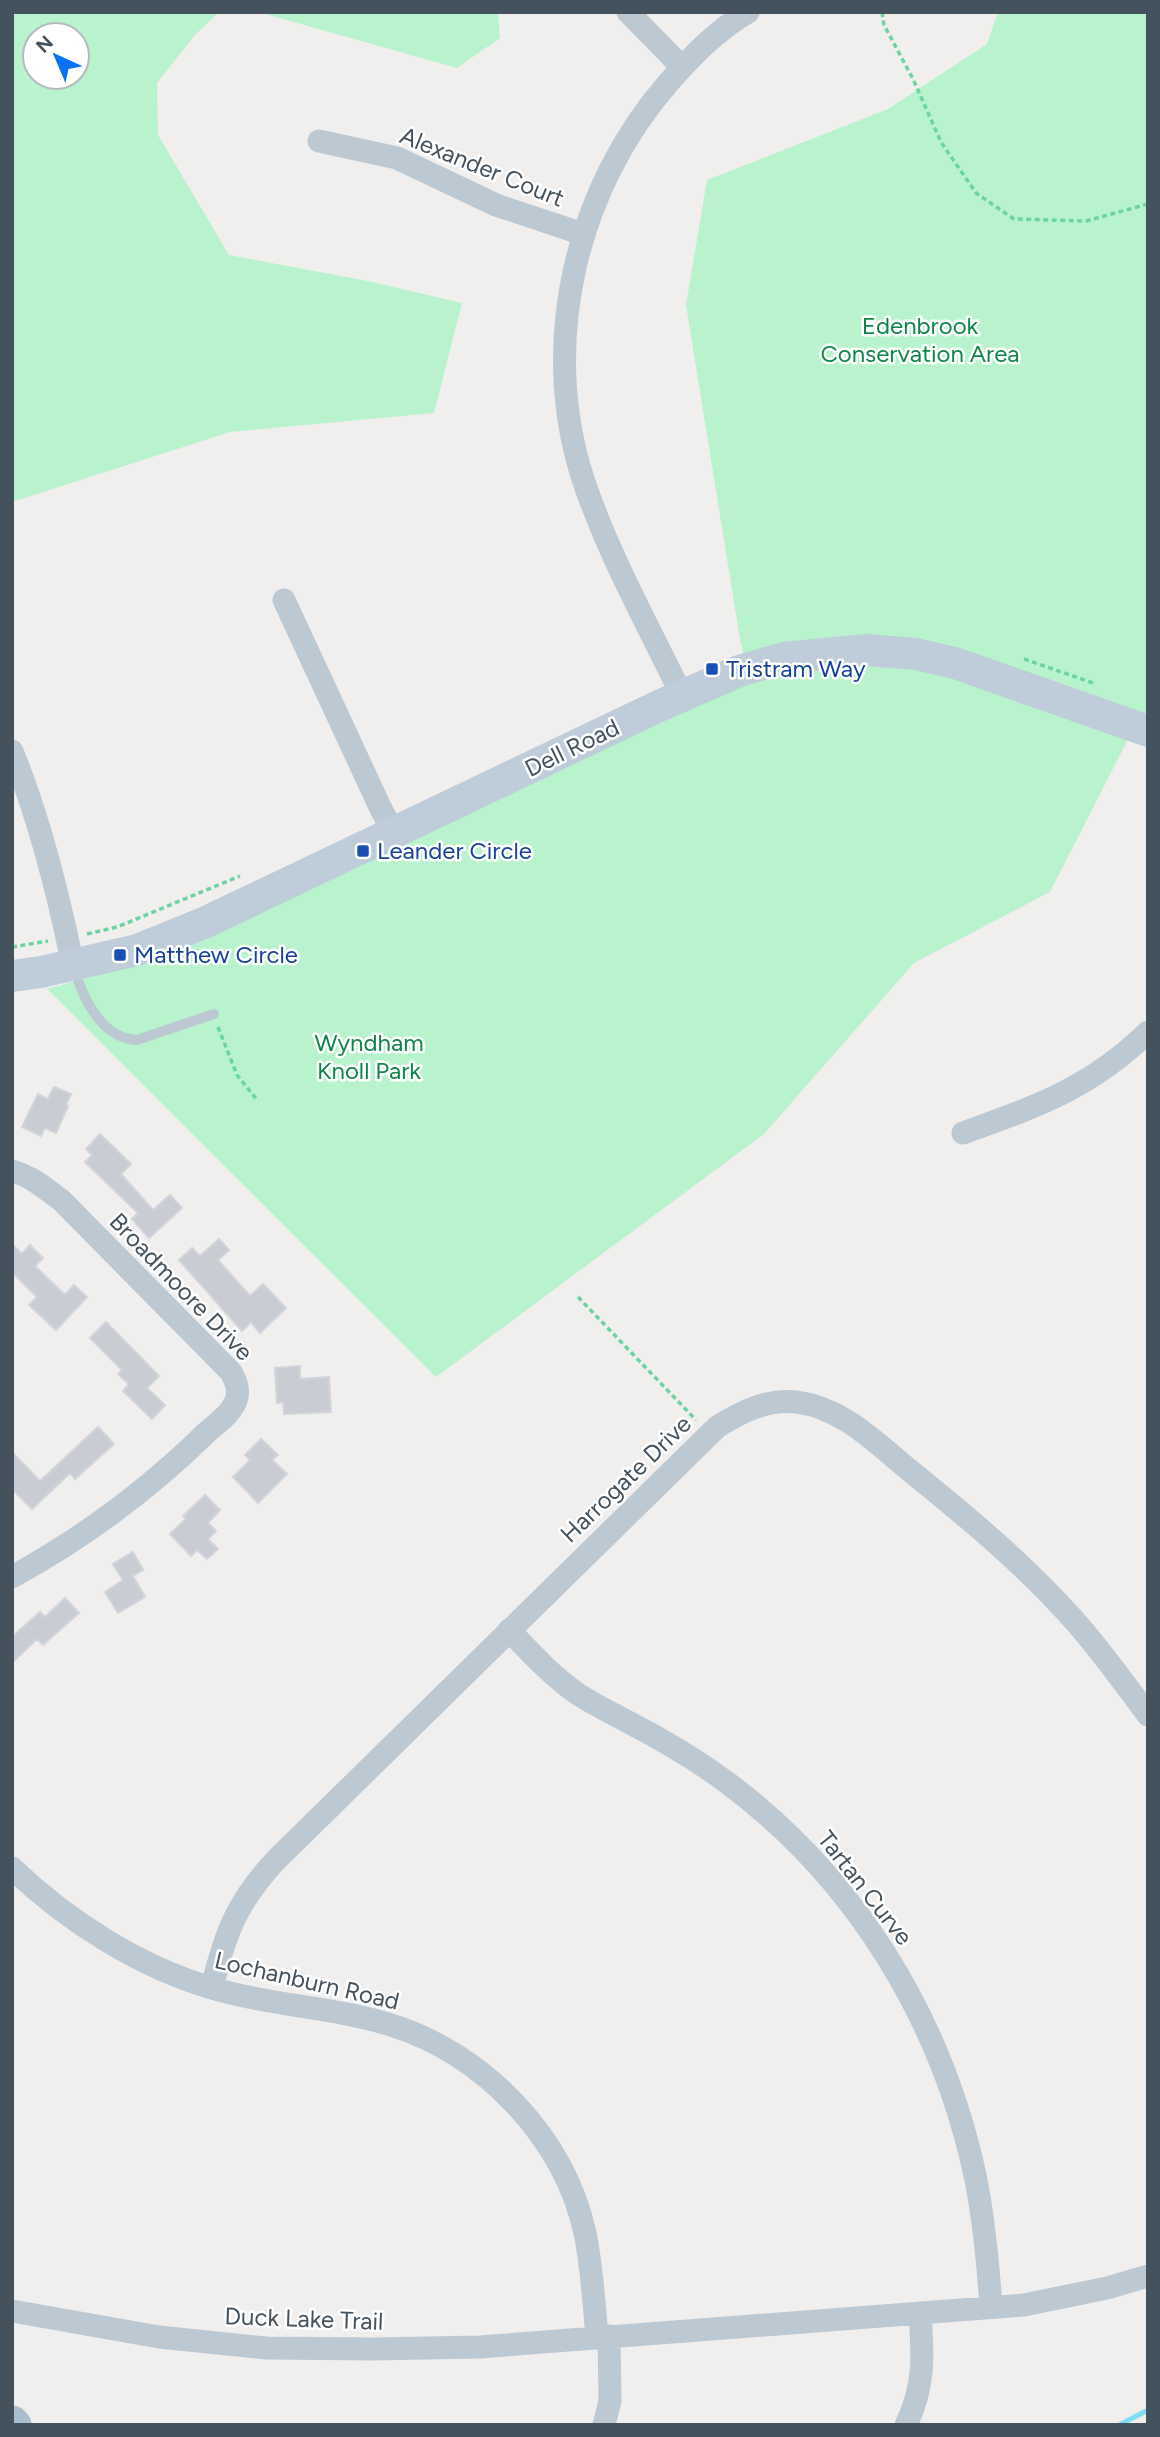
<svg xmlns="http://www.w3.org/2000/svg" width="1160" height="2437" font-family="Figtree,sans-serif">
<rect width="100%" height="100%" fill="#f1eeee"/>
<path fill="#b8f3cd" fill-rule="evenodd" d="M12 12H219L195 35 157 83 158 135 229 255 368 281 462 303 434 413 230 432 12 502ZM35 35H77V77H35Z
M258 12H498L500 38 457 68Z
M998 12H1148V716L1141 714 1050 892 914 963 764 1134 436 1377 47 989 136 964 750 681 740 639 686 305 707 180 888 109 987 44Z"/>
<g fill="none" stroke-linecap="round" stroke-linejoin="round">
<path stroke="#80def4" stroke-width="5" d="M1119 2425 1148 2410"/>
</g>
<path fill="#c9cdd3" stroke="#d1d4da" stroke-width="2" d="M54 1087 71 1094 66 1105 68 1106 56 1133 45 1128 41 1136 22 1127 38 1094 48 1099Z
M100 1134 131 1164 121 1174 153 1210 170 1195 182 1208 149 1238 132 1219 138 1213 85 1162 92 1155 86 1149Z
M219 1239 229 1250 218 1260 250 1296 263 1284 286 1308 260 1333 251 1322 242 1331 179 1260 192 1248 200 1256Z
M12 1244 22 1254 30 1245 43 1258 35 1266 65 1295 74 1285 87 1297 56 1330 29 1305 37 1297 12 1272Z
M106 1322 159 1376 147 1388 165 1405 152 1419 123 1391 129 1384 118 1374 122 1370 90 1338Z
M300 1366V1379L329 1377 331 1412 284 1414 283 1402 277 1403 275 1368Z
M98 1427 114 1444 75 1479 70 1473 32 1509 12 1489V1452L40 1481Z
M261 1439 278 1455 272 1460 287 1474 258 1503 233 1477 250 1460 245 1455Z
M205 1495 220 1510 208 1523 216 1531 208 1539 218 1549 207 1559 197 1550 191 1556 170 1534 186 1519 183 1516Z
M133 1552 143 1570 133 1576 145 1597 118 1613 105 1592 123 1580 113 1564Z
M65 1598 79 1613 43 1645 37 1639 12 1663V1637L40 1612 45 1617Z"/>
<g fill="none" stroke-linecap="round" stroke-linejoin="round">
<path stroke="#6cd49f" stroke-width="3.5" stroke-dasharray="5 3.5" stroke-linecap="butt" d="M882 12 884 25 913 79 941 142 976 193 1014 219 1086 221 1148 204
M1024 659 1096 684
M87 934 117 927 240 876
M12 947 48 941
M218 1027 237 1075 258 1101
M578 1297 696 1420"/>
<path stroke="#bdc9d2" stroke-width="10" d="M74 968C83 998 101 1038 137 1040L214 1014"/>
<path stroke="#bdc9d2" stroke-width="23" d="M628 12 682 67
M319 141 397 158 496 205 583 234
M284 600 381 809 394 833
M682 696C648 625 608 554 583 479 539 343 576 188 669 82 693 55 717 30 748 12
M12 751C40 820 58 892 73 966
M963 1133C1037 1106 1089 1089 1148 1032
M12 1171C31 1176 46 1189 61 1200L231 1372C235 1380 239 1387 237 1397 234 1412 216 1424 206 1433 148 1490 83 1538 12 1577
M509 1630C530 1652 550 1674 575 1692 592 1704 612 1713 630 1723 663 1740 695 1759 725 1781 855 1877 941 2018 975 2175 984 2219 988 2263 991 2307
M12 1868C67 1921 141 1968 215 1989 273 2006 334 2007 391 2025 484 2054 564 2137 585 2233 592 2267 594 2303 597 2338
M212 1988C225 1933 237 1902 276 1860L717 1427C741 1412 766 1399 796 1402 841 1407 875 1442 908 1469 966 1516 1023 1563 1073 1619 1100 1649 1124 1683 1148 1715
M12 2311 159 2337 266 2348 373 2349 480 2347 1024 2305 1107 2288 1148 2276
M604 2425 610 2401 609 2336
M906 2425C925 2386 923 2355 920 2313"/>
<path stroke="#bfccd9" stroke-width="32" d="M12 976 41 972 137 950 206 922 659 706 739 671 784 658 866 650 916 654 955 663 1148 731"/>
<path stroke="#abbed0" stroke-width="35" d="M12 2423 14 2425"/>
</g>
<g fill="#1a4fb4" stroke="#fff" stroke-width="2.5">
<rect x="705" y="662" width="14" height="14" rx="3.5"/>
<rect x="356" y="844" width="14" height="14" rx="3.5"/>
<rect x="113" y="948" width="14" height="14" rx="3.5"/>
</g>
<g text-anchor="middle" stroke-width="5" stroke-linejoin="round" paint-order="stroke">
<g font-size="24" fill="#44525d" stroke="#fff">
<text transform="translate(482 167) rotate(22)" y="8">Alexander Court</text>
<text transform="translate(572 748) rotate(-26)" y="8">Dell Road</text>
<text transform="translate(181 1287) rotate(46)" y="8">Broadmoore Drive</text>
<text transform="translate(626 1479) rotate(-44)" y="8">Harrogate Drive</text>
<text transform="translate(865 1888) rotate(52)" y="8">Tartan Curve</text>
<text transform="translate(307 1981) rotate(13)" y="8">Lochanburn Road</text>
<text transform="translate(304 2319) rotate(2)" y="8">Duck Lake Trail</text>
</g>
<g font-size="24" fill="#0e8648" stroke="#fff">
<text x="920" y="334">Edenbrook<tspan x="920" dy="28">Conservation Area</tspan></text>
<text x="369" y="1051">Wyndham<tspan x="369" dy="28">Knoll Park</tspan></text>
</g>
<g font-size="24" fill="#164399" stroke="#fff" text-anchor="start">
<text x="726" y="677">Tristram Way</text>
<text x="377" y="859">Leander Circle</text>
<text x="134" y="963">Matthew Circle</text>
</g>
</g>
<rect width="1160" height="2437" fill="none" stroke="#44525d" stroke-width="28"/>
<g transform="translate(56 56) rotate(316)"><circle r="33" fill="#ffffff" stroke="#b4babe" stroke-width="2"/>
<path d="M0-5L12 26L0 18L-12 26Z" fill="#0772f1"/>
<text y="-10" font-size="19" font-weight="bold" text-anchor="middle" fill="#44525d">N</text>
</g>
</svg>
